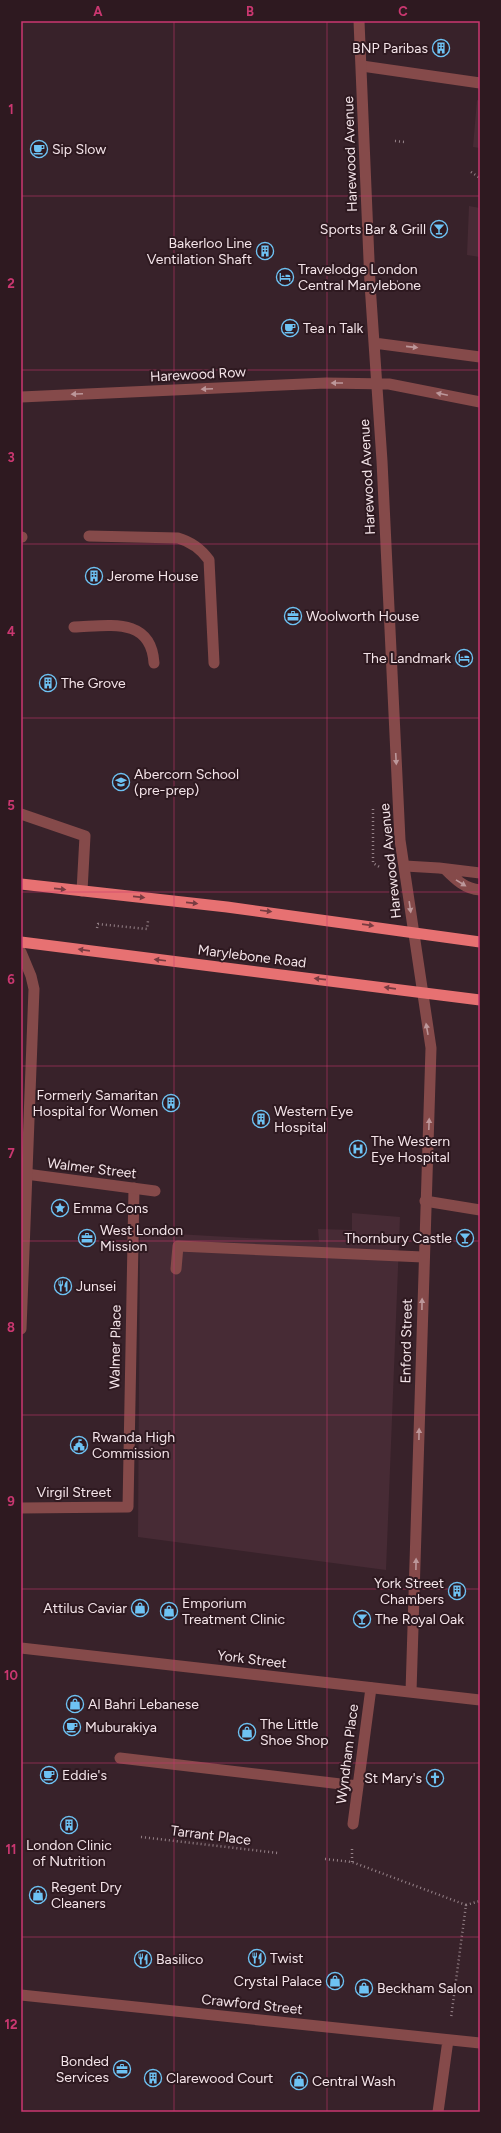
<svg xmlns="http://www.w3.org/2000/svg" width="501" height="2133" font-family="Figtree,sans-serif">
<rect width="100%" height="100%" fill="#38222a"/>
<path fill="#472b35" d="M477 100 480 101V148L473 147Z
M469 206 480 208V257L467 255Z
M352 1213 400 1217 386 1570 138 1537 140 1232 319 1242 318 1229 352 1230Z"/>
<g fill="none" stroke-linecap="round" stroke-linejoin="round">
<path stroke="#968389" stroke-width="2.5" stroke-dasharray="1 3" stroke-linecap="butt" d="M395 141 405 142
M471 172 480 178
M393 282 400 281
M330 285H338
M373 809V863L381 868
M97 928 98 924 147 929 148 921
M141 1837 278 1853
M325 1859 352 1862 466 1905 451 2018
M352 1862V1846
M466 1905 480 1901"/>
<path stroke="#854a4a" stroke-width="11" d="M362 66 480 83
M89 536 178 538C192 542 201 549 209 560L214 663
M21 537H22
M74 627C108 626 151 616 154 663
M21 814 85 836 82 891
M405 866 439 868 480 873
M445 869C455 879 465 889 480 890
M425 1201 480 1210
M176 1269 178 1246 423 1257
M120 1758 358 1786
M353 1824 371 1688"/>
<path stroke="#854a4a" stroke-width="11" d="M21 1508 128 1507 134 1188"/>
<path stroke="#854a4a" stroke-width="11" d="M359 21 370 284 382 461 400 840 431 1048 411 1692
M374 343 480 357
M21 397 326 383 389 384 480 402
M26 1174 155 1191
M21 1648 480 1700
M21 1995 480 2043
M438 2112 448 2040"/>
<path stroke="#854a4a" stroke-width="11" d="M21 952 31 976 34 989 21 1329"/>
<path stroke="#e77172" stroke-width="11" d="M21 884 227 907 480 942
M21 942 480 1000"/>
</g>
<defs><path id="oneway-solid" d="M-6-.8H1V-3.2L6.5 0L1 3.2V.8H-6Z"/></defs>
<g fill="#bc979a">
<use href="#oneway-solid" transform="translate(412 347) rotate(6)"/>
<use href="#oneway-solid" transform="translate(337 383) rotate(-180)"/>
<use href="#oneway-solid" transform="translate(207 389) rotate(177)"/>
<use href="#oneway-solid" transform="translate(77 394) rotate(178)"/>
<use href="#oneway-solid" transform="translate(442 394) rotate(-168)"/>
<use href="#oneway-solid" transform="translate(396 759) rotate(87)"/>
<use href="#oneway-solid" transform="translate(461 883) rotate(32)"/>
<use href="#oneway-solid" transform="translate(410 907) rotate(82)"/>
<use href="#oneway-solid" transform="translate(427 1029) rotate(-100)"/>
<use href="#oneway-solid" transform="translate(429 1124) rotate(-88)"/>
<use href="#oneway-solid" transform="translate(422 1304) rotate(-89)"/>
<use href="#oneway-solid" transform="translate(419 1434) rotate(-89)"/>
<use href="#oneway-solid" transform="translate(416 1564) rotate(-89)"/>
</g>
<g fill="#783c41">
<use href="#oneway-solid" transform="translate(60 889) rotate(6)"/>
<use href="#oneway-solid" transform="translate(139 897) rotate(6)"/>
<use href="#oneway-solid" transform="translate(192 903) rotate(6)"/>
<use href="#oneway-solid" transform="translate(266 911) rotate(7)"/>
<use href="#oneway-solid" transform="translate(368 925) rotate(8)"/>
<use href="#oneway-solid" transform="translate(84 950) rotate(-172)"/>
<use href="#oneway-solid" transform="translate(160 960) rotate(-173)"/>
<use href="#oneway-solid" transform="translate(320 979) rotate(-174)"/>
<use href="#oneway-solid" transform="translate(390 988) rotate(-172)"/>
</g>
<path fill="none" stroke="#ca3770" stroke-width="1" stroke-opacity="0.55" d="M174 21V2112M327 21V2112M21 196H480M21 370H480M21 544H480M21 718H480M21 892H480M21 1066H480M21 1241H480M21 1415H480M21 1589H480M21 1763H480M21 1937H480"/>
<defs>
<g id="building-ring" transform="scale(0.9)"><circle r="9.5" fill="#2e1920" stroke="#6ec2f3" stroke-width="1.5"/><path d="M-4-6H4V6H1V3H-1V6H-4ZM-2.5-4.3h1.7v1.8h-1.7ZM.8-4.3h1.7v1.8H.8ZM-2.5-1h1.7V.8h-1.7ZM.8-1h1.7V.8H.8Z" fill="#6ec2f3"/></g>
<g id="cafe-ring" transform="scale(0.9)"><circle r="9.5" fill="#2e1920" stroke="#6ec2f3" stroke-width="1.5"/><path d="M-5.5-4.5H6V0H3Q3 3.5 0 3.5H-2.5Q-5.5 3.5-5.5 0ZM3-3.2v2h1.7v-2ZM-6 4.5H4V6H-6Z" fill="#6ec2f3"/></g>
<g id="bar-ring" transform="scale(0.9)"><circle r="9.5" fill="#2e1920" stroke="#6ec2f3" stroke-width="1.5"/><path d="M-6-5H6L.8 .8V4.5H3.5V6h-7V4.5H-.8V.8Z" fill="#6ec2f3"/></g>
<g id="hotel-ring" transform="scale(0.9)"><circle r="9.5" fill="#2e1920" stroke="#6ec2f3" stroke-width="1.5"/><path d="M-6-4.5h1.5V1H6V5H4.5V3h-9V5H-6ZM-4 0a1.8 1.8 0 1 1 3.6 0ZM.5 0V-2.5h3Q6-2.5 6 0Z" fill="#6ec2f3"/></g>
<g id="office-ring" transform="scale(0.9)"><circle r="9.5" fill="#2e1920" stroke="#6ec2f3" stroke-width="1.5"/><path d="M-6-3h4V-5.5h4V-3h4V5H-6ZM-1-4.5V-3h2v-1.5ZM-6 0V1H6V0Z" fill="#6ec2f3"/></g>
<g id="school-ring" transform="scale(0.9)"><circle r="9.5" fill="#2e1920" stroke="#6ec2f3" stroke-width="1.5"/><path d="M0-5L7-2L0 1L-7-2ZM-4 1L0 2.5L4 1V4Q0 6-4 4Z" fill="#6ec2f3"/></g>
<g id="hospital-ring" transform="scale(0.9)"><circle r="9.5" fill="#2e1920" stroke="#6ec2f3" stroke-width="1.5"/><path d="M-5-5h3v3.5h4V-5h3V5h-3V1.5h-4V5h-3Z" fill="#6ec2f3"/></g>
<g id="sight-ring" transform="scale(0.9)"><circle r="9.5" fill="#2e1920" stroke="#6ec2f3" stroke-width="1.5"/><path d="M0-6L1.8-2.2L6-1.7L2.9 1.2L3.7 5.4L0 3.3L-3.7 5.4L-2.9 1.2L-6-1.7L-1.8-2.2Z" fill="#6ec2f3"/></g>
<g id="restaurant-ring" transform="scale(0.9)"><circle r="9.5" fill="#2e1920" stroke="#6ec2f3" stroke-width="1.5"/><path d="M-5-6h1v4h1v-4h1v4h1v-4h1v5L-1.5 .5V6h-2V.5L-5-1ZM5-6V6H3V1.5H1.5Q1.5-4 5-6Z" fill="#6ec2f3"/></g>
<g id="civic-ring" transform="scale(0.9)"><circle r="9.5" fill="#2e1920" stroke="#6ec2f3" stroke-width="1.5"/><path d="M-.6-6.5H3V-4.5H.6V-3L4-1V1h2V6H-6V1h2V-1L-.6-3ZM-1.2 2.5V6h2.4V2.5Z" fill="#6ec2f3"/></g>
<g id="shop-ring" transform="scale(0.9)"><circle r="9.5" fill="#2e1920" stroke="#6ec2f3" stroke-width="1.5"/><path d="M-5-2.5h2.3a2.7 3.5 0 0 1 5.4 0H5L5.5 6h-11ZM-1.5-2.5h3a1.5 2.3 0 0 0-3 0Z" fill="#6ec2f3"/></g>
<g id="church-ring" transform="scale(0.9)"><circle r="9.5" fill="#2e1920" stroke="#6ec2f3" stroke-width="1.5"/><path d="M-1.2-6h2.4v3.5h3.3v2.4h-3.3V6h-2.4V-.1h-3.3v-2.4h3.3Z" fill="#6ec2f3"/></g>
</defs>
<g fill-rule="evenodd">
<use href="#building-ring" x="441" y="48"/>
<use href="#cafe-ring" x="39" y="149"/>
<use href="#bar-ring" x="439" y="229"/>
<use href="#building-ring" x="265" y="251"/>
<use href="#hotel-ring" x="285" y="277"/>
<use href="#cafe-ring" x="290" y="328"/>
<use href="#building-ring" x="94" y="576"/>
<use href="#office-ring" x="293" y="616"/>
<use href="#hotel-ring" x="464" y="658"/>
<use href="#building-ring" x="48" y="683"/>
<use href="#school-ring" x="121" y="782"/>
<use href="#building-ring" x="171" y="1103"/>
<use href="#building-ring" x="261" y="1119"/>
<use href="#hospital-ring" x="358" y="1149"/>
<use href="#sight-ring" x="60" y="1208"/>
<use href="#office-ring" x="87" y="1238"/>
<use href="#bar-ring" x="465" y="1238"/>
<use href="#restaurant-ring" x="63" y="1286"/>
<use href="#civic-ring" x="79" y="1445"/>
<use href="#building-ring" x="457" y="1591"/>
<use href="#shop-ring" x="140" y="1608"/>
<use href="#shop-ring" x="169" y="1611"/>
<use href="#bar-ring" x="362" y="1619"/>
<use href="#shop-ring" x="75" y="1704"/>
<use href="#cafe-ring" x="72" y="1727"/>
<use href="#shop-ring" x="247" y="1732"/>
<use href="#cafe-ring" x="49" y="1775"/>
<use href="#church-ring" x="435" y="1778"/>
<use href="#building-ring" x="69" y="1825"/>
<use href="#shop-ring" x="38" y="1895"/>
<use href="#restaurant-ring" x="257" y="1958"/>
<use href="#restaurant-ring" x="143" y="1959"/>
<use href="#shop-ring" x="335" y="1981"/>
<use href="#shop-ring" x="364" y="1988"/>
<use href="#office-ring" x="122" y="2069"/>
<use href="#building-ring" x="153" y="2078"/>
<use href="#shop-ring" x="299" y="2081"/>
</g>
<g text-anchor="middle" stroke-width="4" stroke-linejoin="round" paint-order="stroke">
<g font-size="14" fill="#f4e4e9" stroke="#2e1920" text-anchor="start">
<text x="428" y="53" text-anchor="end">BNP Paribas</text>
<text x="52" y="154">Sip Slow</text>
<text x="426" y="234" text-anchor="end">Sports Bar &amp; Grill</text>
<text x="252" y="248" text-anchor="end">Bakerloo Line<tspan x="252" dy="16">Ventilation Shaft</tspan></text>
<text x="298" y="274">Travelodge London<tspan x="298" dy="16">Central Marylebone</tspan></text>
<text x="303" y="333">Tea n Talk</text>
<text x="107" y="581">Jerome House</text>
<text x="306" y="621">Woolworth House</text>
<text x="451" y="663" text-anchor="end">The Landmark</text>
<text x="61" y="688">The Grove</text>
<text x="134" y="779">Abercorn School<tspan x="134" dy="16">(pre-prep)</tspan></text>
<text x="158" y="1100" text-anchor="end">Formerly Samaritan<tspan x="158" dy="16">Hospital for Women</tspan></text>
<text x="274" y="1116">Western Eye<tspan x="274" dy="16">Hospital</tspan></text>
<text x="371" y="1146">The Western<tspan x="371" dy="16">Eye Hospital</tspan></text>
<text x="73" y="1213">Emma Cons</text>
<text x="100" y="1235">West London<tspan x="100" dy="16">Mission</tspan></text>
<text x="452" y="1243" text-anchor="end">Thornbury Castle</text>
<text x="76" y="1291">Junsei</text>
<text x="92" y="1442">Rwanda High<tspan x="92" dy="16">Commission</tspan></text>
<text x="444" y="1588" text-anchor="end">York Street<tspan x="444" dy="16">Chambers</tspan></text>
<text x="182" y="1608">Emporium<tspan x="182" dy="16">Treatment Clinic</tspan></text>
<text x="127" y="1613" text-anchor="end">Attilus Caviar</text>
<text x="375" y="1624">The Royal Oak</text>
<text x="88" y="1709">Al Bahri Lebanese</text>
<text x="260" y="1729">The Little<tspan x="260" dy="16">Shoe Shop</tspan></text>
<text x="85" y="1732">Muburakiya</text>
<text x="62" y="1780">Eddie's</text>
<text x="422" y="1783" text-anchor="end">St Mary's</text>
<text x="69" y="1850" text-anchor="middle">London Clinic<tspan x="69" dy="16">of Nutrition</tspan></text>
<text x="51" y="1892">Regent Dry<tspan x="51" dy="16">Cleaners</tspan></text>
<text x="270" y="1963">Twist</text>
<text x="156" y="1964">Basilico</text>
<text x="322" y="1986" text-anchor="end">Crystal Palace</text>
<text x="377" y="1993">Beckham Salon</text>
<text x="109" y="2066" text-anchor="end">Bonded<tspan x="109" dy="16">Services</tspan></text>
<text x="166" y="2083">Clarewood Court</text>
<text x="312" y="2086">Central Wash</text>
</g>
<g font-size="14" fill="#f4e4e9" stroke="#2e1920">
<text transform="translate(350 154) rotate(-92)" y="5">Harewood Avenue</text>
<text transform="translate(198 374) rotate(-3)" y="5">Harewood Row</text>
<text transform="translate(367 477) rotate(-93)" y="5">Harewood Avenue</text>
<text transform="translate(390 861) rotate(-96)" y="5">Harewood Avenue</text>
<text transform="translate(252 956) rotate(7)" y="5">Marylebone Road</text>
<text transform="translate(92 1168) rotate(7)" y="5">Walmer Street</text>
<text transform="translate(406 1341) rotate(-89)" y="5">Enford Street</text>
<text transform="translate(115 1347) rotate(-89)" y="5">Walmer Place</text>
<text x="74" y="1497">Virgil Street</text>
<text transform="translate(252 1659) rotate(7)" y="5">York Street</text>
<text transform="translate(347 1754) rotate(-83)" y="5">Wyndham Place</text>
<text transform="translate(211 1835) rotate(7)" y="5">Tarrant Place</text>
<text transform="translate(252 2004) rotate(6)" y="5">Crawford Street</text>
</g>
</g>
<rect width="501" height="2133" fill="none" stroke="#2e1920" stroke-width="44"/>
<rect x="22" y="22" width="457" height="2089" fill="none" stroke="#ca3770" stroke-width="1.5"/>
<g font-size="13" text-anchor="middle" font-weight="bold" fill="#ca3770">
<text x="98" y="16">A</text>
<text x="250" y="16">B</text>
<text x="403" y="16">C</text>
<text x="11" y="114">1</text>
<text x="11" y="288">2</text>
<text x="11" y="462">3</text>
<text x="11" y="636">4</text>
<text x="11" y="810">5</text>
<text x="11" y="984">6</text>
<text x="11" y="1158">7</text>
<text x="11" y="1332">8</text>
<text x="11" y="1506">9</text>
<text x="11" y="1680">10</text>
<text x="11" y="1854">11</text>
<text x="11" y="2029">12</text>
</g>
</svg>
